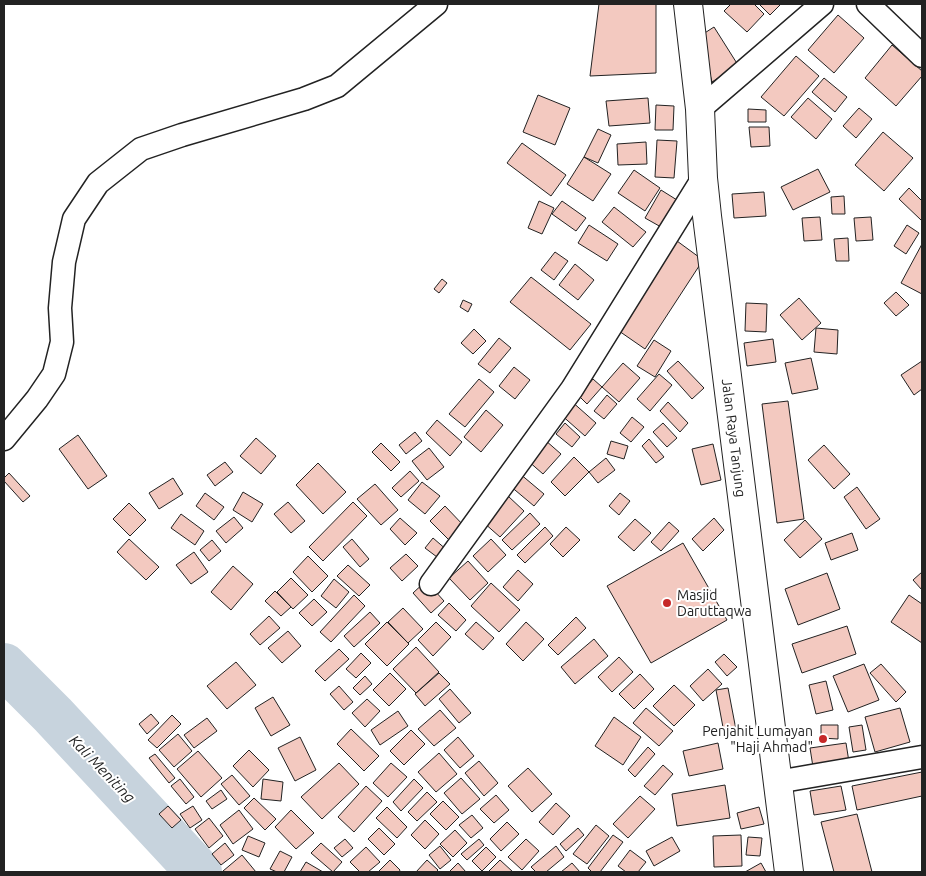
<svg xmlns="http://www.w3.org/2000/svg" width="926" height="876" font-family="Ubuntu,sans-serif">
<rect width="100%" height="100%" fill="#fff"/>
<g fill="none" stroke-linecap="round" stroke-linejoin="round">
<path stroke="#c7d3dd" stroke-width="46" d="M4 666 53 715 199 872"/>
</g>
<path fill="#f3c9c0" stroke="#222" d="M599 4H656V73L590 76Z
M731 4H754L764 14 747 32 724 11Z
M759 4H781L770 15Z
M838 15 864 38 834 73 808 50Z
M714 27 738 65 712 82 700 36Z
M892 45 922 71V76L896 106 865 78Z
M796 56 819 76 784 116 761 97Z
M824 78 847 97 835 112 812 92Z
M538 95 570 108 555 145 523 132Z
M648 98 650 123 609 126 606 101Z
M808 98 832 119 816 139 791 117Z
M656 105 674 106 673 130H655Z
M859 108 872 119 856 138 843 126Z
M748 109 766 110V122H748Z
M749 127H769L770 146 751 147Z
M598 129 611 135 598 163 584 157Z
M883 132 913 158 884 191 855 165Z
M657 140 677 141 674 178 655 177Z
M646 142 647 164 618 165 617 144Z
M522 143 566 175 551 196 507 163Z
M584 157 611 174 593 201 567 184Z
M818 169 830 192 793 210 781 187Z
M634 170 660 188 645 211 618 193Z
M909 188 922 201V219L921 220 899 199Z
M661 190 677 200 661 227 645 218Z
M764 192 766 216 734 218 732 194Z
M844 196 845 214H832L831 197Z
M539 201 554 208 542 234 528 228Z
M562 201 586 218 576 231 552 214Z
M614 207 646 232 633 247 602 222Z
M820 217 822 240 804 241 802 218Z
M871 217 873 240 856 241 854 218Z
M589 225 618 244 607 261 578 243Z
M907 225 919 233 906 254 894 246Z
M848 238 849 261H836L834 239Z
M677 241 703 260 645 349 619 331Z
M922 244V294L901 283Z
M555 252 568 261 554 280 541 270Z
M575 264 594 280 578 300 559 285Z
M531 277 591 324 570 350 510 302Z
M442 279 447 283 439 293 434 289Z
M896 292 909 305 896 316 884 303Z
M799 298 821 323 802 340 780 315Z
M463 300 472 304 468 312 460 307Z
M746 303 767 304 766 332 745 331Z
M816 328 838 330 837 354 814 352Z
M474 329 486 341 473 354 461 343Z
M499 338 511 348 490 373 478 364Z
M773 339 776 362 747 366 744 343Z
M654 340 671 351 655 377 637 366Z
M811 358 818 389 792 394 785 363Z
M678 361 704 388 692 399 667 371Z
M922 361V389L914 395 901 375Z
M623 363 640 378 619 402 602 387Z
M514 367 530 380 515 399 499 386Z
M659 374 672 385 650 411 637 399Z
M479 379 494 392 465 427 449 414Z
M593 379 602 387 587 404 579 396Z
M607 395 617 404 604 419 594 411Z
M570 400 596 423 585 436 559 413Z
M788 401 804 519 777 523 762 404Z
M668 402 688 423 680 432 660 411Z
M486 410 503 425 481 452 464 437Z
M632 417 644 427 631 442 620 433Z
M437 420 462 442 450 456 426 433Z
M565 423 580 437 572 447 556 434Z
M663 423 677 438 667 447 653 432Z
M415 432 422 441 406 454 399 445Z
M78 435 107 476 88 489 59 449Z
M256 438 276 456 261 474 240 456Z
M649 439 664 457 656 463 642 446Z
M545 440 561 454 543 474 527 460Z
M611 441 628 446 624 459 607 454Z
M381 443 400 462 391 471 372 452Z
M713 444 721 480 701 485 692 449Z
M824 445 850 474 834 489 808 460Z
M429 448 444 467 427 480 412 461Z
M574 457 589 472 565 496 551 482Z
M606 458 615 470 598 483 589 472Z
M225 462 233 472 215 486 207 475Z
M318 463 346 492 323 514 296 485Z
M410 471 419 481 401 497 392 488Z
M9 473 30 496 23 502 4 481V478Z
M519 473 544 494 534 506 509 485Z
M173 478 183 494 159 509 149 493Z
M422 482 440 496 425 514 408 500Z
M375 484 398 510 381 525 357 499Z
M857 487 880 519 866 529 844 497Z
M243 492 263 504 252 522 233 510Z
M205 493 224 507 214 520 196 506Z
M620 493 630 501 619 515 609 506Z
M508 496 524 511 500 537 483 522Z
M288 502 305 521 291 533 274 514Z
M353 502 367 516 323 561 309 547Z
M129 503 146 520 130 536 113 519Z
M445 506 465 527 450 541 430 521Z
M530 513 540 524 512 550 502 540Z
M181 514 204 531 195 545 171 528Z
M234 517 243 528 226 543 216 531Z
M400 518 417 533 405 545 390 529Z
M714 518 724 530 703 551 692 539Z
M635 519 651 533 634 551 618 537Z
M805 520 822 539 800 558 784 540Z
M669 522 679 531 661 551 651 542Z
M545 527 553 536 525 563 517 555Z
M566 527 580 540 563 557 550 544Z
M852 533 858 550 831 560 825 543Z
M433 538 448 551 441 560 425 548Z
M129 539 159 567 146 580 117 552Z
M352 539 369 559 360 567 343 547Z
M491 539 506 555 488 572 473 556Z
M212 540 221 551 209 561 200 550Z
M683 543 727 620 651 663 607 586Z
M194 552 208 572 191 584 176 565Z
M406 554 418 566 402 581 390 568Z
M308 556 328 576 312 592 293 572Z
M468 561 488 583 470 600 449 578Z
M348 565 370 585 359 596 337 576Z
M233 566 253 584 231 610 211 592Z
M518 570 533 584 518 601 503 587Z
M922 572V590L913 580Z
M827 573 840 609 798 625 785 589Z
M291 578 308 595 293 609 277 592Z
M334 579 349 592 336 608 321 596Z
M426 581 444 601 431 613 413 593Z
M491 583 520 610 499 632 471 606Z
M275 591 291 607 281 616 265 601Z
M354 595 365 606 331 642 320 632Z
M909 595 922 604V643L891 622Z
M314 599 327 612 312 626 299 613Z
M449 603 466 620 456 631 438 615Z
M403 608 423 629 408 643 388 622Z
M370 612 380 623 354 647 344 636Z
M269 616 280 628 260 645 250 634Z
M576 617 586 628 558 655 548 645Z
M387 622 409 644 387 666 365 644Z
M436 622 451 637 433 656 418 640Z
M476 622 494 638 483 650 465 634Z
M526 622 544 639 523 661 506 644Z
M847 626 856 654 802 673 792 644Z
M288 631 301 646 282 663 268 648Z
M594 639 608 656 575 684 561 667Z
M416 647 439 672 416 693 393 669Z
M339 649 349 659 325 681 315 671Z
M361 653 371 663 356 678 346 669Z
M724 654 737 667 727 676 715 662Z
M619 657 633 672 612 692 598 677Z
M236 662 256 685 227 709 207 686Z
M864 664 879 700 848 712 833 676Z
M881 664 906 692 896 702 870 673Z
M708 669 722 684 703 701 690 686Z
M390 673 406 689 389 706 373 690Z
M439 673 450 684 425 706 415 694Z
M640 674 654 689 634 709 619 694Z
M365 676 372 684 360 695 353 688Z
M826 681 833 710 816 714 809 685Z
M674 685 695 705 674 726 653 706Z
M339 686 353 702 344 710 330 694Z
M728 688 737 735 725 738 716 690Z
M450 689 471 713 459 723 439 699Z
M273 697 290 725 271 736 255 708Z
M367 699 380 711 365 727 352 713Z
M646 708 673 731 659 746 633 723Z
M900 708 910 742 875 752 865 717Z
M440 710 456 728 434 746 418 729Z
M398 711 408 726 380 745 371 730Z
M151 714 159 723 147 734 139 724Z
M172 715 181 724 157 748 148 740Z
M614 717 641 737 623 765 595 746Z
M207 718 217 731 194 748 184 735Z
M821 725H838V739L821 738Z
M862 725 866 750 853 752 849 727Z
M351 729 379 756 364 771 337 744Z
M411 730 425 744 404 765 390 751Z
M178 734 192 751 174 767 159 750Z
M300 737 316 770 295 781 278 748Z
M458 737 474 756 460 768 444 750Z
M718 743 723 769 689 776 683 751Z
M846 743 849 762 813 767 810 748Z
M648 747 655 754 635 777 628 770Z
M249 750 269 770 253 787 233 766Z
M198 751 222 778 201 797 177 769Z
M439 753 457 774 436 792 418 772Z
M155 754 175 778 169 783 149 758Z
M479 761 498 783 484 796 465 773Z
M339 763 359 784 322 819 301 797Z
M391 763 407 777 388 797 373 783Z
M663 765 673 774 655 795 644 786Z
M528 768 552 794 532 812 508 786Z
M922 772V796L857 810 852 786Z
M232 775 250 796 239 805 221 784Z
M461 778 480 799 462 814 444 793Z
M180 779 194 797 186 804 171 786Z
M263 779 283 782 281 801 261 799Z
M414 779 423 788 401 811 393 802Z
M725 785 730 818 677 826 672 794Z
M366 786 382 801 354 832 338 817Z
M841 786 846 810 814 815 810 791Z
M221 790 227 799 212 809 206 801Z
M427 792 437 802 417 821 408 812Z
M496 795 509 810 494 823 480 809Z
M640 796 655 809 628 838 613 824Z
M254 798 276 819 265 830 244 808Z
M443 801 459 817 446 830 430 814Z
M556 803 570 816 553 835 539 822Z
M168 806 181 820 172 828 159 814Z
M193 806 202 820 190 828 180 814Z
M387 807 407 827 397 838 376 818Z
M759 807 764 824 741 829 737 813Z
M239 810 253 829 233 844 220 825Z
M291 810 314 833 296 849 275 827Z
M857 814 872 872H834L821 822Z
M472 815 483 828 471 838 459 825Z
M209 818 223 836 209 848 195 829Z
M425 820 439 834 425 849 411 835Z
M507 822 519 834 501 851 490 839Z
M596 825 609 836 587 864 573 854Z
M379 828 395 844 384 855 368 839Z
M578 828 584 835 566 851 560 844Z
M455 830 467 843 453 857 440 844Z
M613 835 623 842 600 872H592L588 868Z
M741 835 742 866 714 867 713 836Z
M248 836 265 843 259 857 242 850Z
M672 837 680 851 654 866 646 851Z
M748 837 762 838 760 856 746 855Z
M345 839 353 848 342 857 334 848Z
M479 839 484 845 467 860 461 854Z
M526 839 539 851 522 870 508 857Z
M225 843 234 855 221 865 212 854Z
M321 843 342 862 333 872 311 853Z
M440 846 451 860 440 869 429 855Z
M556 846 564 857 546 872H536L531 867Z
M366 847 380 862 368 872H360L350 862Z
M486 847 496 857 482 871 472 861Z
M630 850 646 862 638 872H626L618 866Z
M280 851 292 857 284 872H277L270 869Z
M242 855 256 872H224L223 871Z
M390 860 400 870 399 872H378Z
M427 860 438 870 436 872H416Z
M500 860 513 872H488Z
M306 862 323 872H300Z
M458 863 466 872H449Z
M572 863 580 872H561Z
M761 863 766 872H745Z"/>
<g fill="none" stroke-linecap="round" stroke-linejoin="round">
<g stroke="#222" stroke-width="25">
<path id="minor" d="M868 4 922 56
M700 109 822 4
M4 439 37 399 54 374 62 342 60 308 64 262 74 219 98 183 141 149 182 135 304 99 337 86 436 4
M431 584 572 389 703 178
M777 782 922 757"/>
</g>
<g stroke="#222" stroke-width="30">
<path id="primary" d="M688 4 700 109 703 178 707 216 789 872"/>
</g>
<use href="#minor" stroke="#fff" stroke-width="22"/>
<use href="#primary" stroke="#fff" stroke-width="28"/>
</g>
<g fill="#c62828" stroke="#fff" stroke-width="2">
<circle cx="667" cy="603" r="5"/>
<circle cx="823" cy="739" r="5"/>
</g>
<g text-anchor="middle" stroke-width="4" stroke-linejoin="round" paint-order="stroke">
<g font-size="14" fill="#222" stroke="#fff">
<text transform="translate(734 438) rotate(83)" y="5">Jalan Raya Tanjung</text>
</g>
<g font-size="14" fill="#222" stroke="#fff" text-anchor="start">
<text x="677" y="600">Masjid<tspan x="677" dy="16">Daruttaqwa</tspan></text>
<text x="813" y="736" text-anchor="end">Penjahit Lumayan<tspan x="813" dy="16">"Haji Ahmad"</tspan></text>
</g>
<g font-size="15" font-style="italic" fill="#222" stroke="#fff">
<text transform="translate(102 769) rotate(46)" y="5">Kali Meniting</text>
</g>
</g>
<rect width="926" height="876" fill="none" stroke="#222222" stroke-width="10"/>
</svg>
